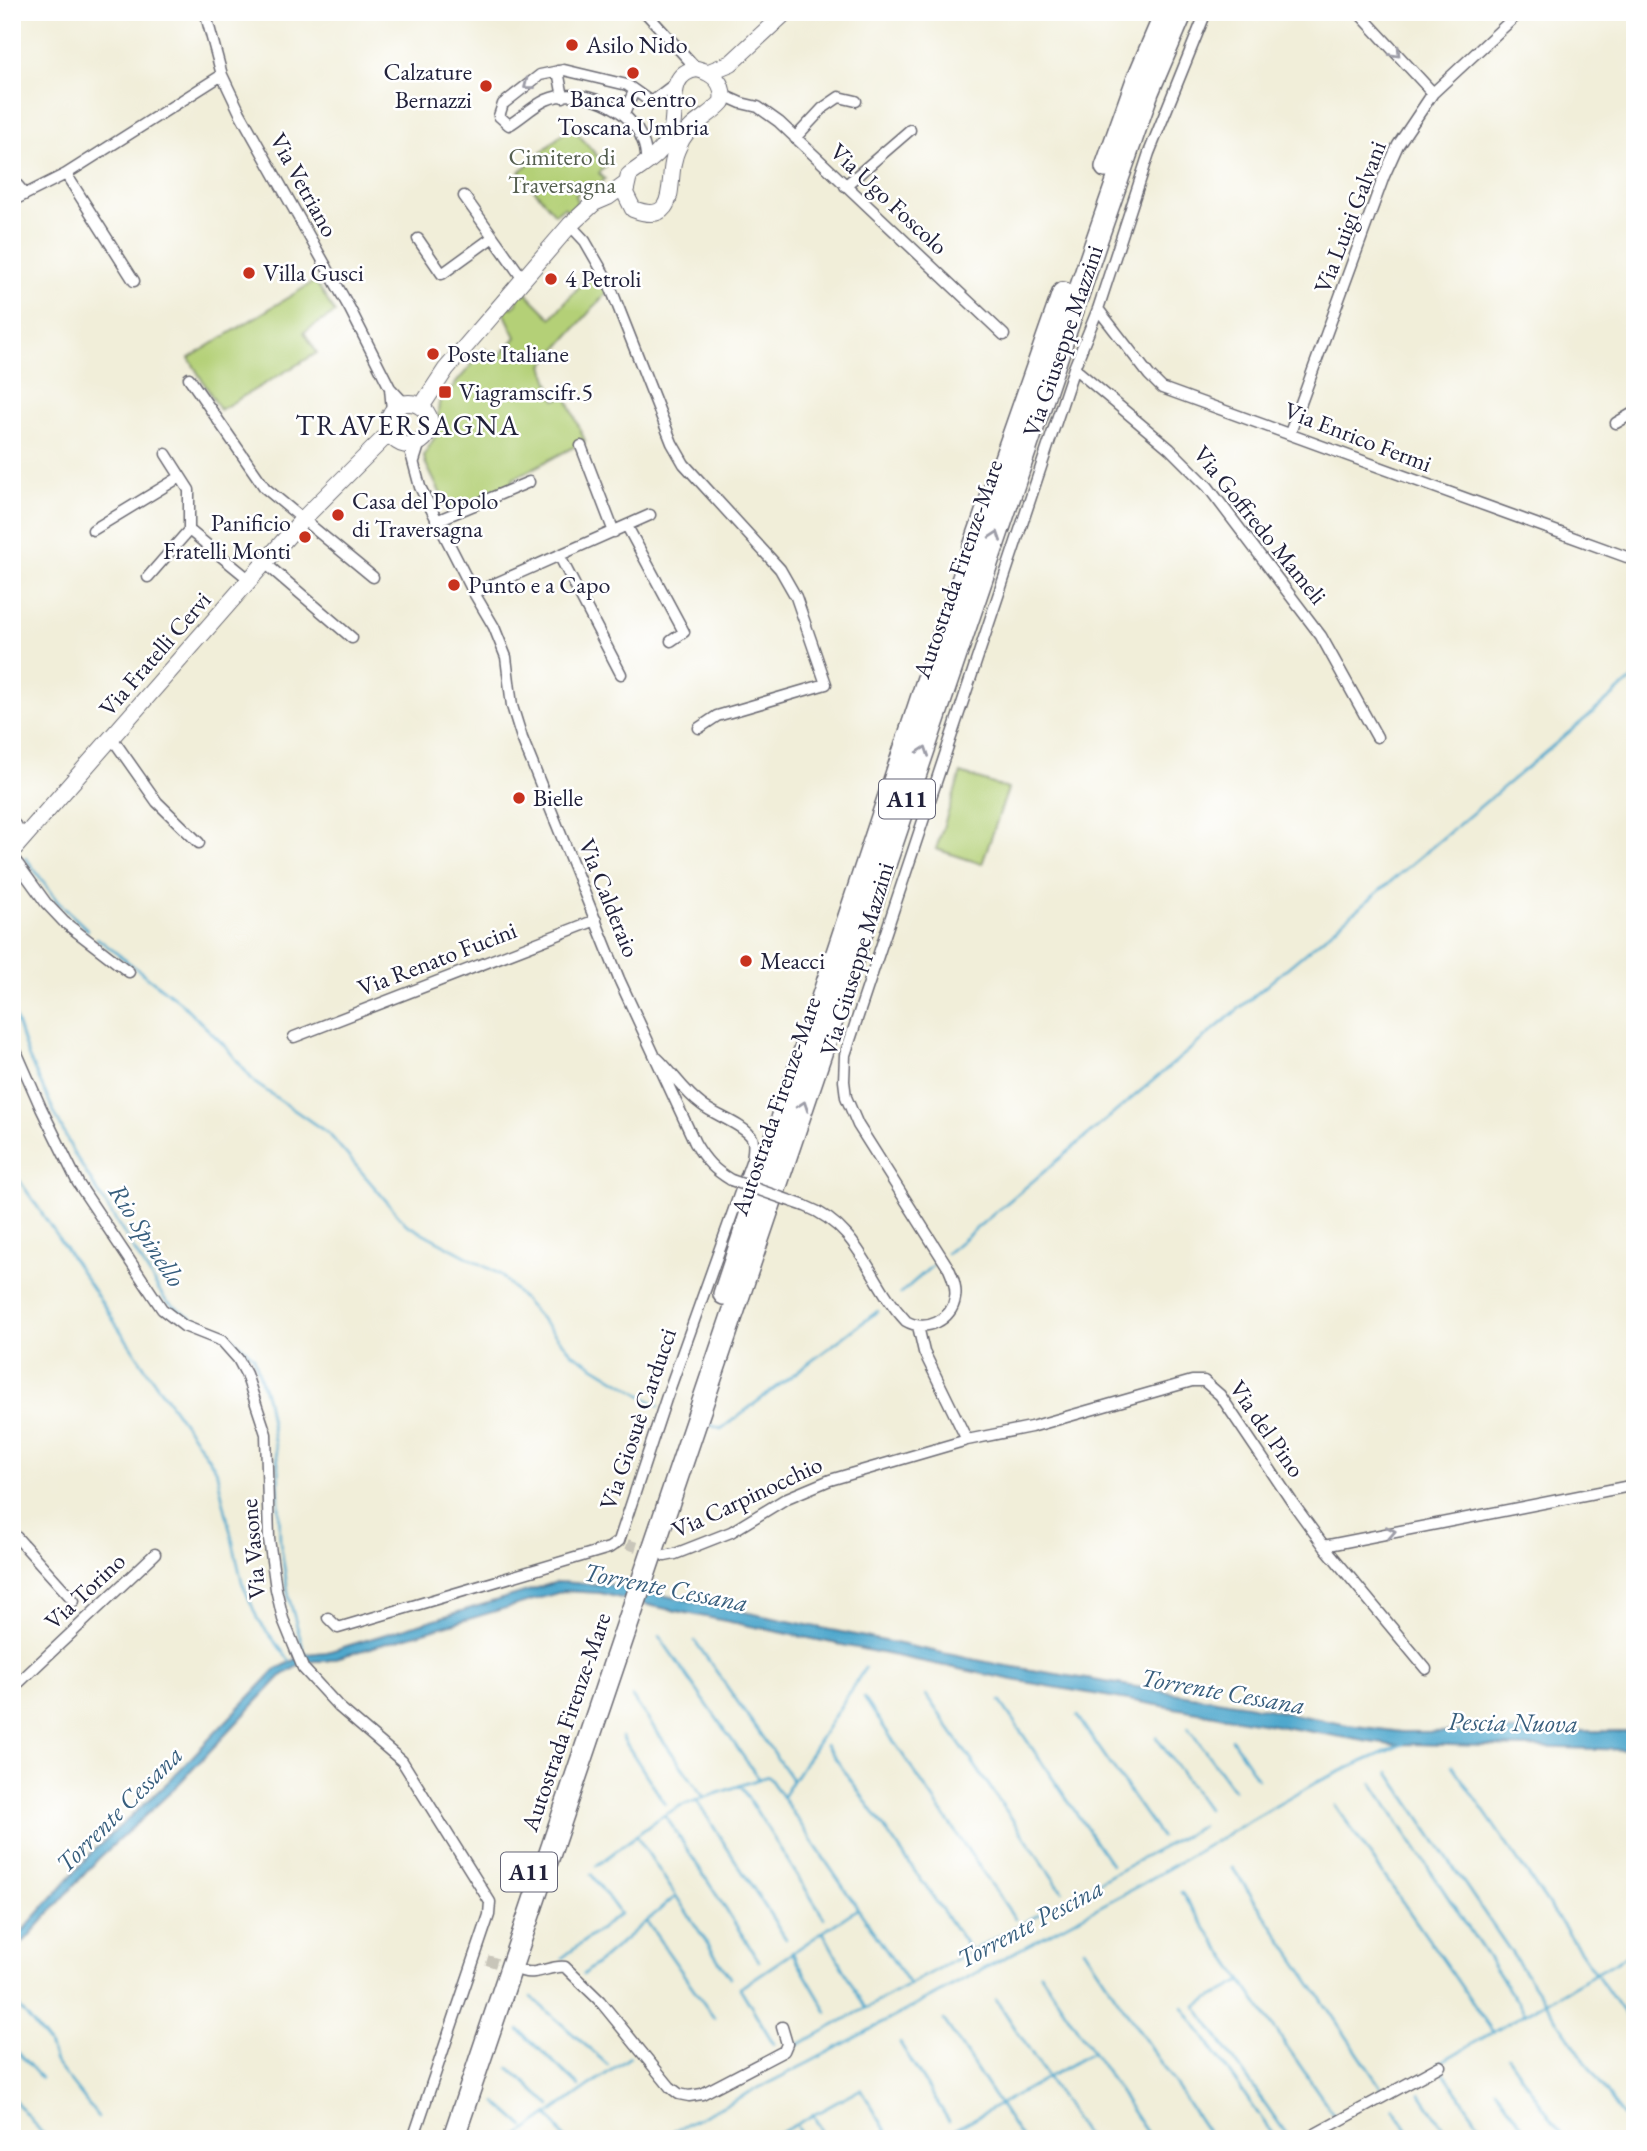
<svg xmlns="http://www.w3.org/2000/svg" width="1647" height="2151" font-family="'EB Garamond',serif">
<rect width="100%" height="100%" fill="#fff"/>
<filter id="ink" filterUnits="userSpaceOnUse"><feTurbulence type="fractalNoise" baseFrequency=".0143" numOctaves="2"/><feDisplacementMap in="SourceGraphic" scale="14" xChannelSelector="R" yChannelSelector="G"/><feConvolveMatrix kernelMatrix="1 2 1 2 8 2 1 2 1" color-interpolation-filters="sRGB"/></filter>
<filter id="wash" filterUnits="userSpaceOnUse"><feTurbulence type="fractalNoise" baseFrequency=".00686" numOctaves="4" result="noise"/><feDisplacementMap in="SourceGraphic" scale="28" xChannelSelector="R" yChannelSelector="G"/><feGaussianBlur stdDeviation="1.57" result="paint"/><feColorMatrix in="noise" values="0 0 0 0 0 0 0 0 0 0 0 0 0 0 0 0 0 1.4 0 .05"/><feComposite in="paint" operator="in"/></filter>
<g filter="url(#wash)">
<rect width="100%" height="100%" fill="#f1eed9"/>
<path fill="#b4d077" stroke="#6b7959" stroke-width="2" d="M571 126 606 166 599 173 605 179 595 188 585 187 576 195 577 204 568 211 564 207 555 214 519 172Z
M594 270 607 292 543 365 555 400 566 396 585 441 513 479 512 485 449 511 425 462 424 455 436 435 439 403 485 349 496 361 516 337 503 310 509 305 512 308 517 304 518 296 523 290 551 318Z
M315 281 335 313 304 332 317 353 220 410 189 358Z
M961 773 1008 789 982 864 936 849Z"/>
<path fill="#50a8cd" stroke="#396584" stroke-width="2" d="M557 1582 613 1585 1001 1665 1247 1705 1348 1725 1402 1732 1635 1731V1750L1410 1744 1391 1745 1370 1742 1013 1680 657 1607 600 1593 564 1591 326 1661H306L280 1677 173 1790 98 1859 12 1955V1943L91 1853 168 1782 275 1670 306 1654 327 1652Z"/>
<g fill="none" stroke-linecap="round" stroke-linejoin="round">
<path stroke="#50a8cd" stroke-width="2.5" d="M26 858 58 902 88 930
M97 938 180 1002 226 1047 255 1083 329 1134 406 1224 501 1275 572 1353 659 1406
M12 1007 28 1056 73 1152 166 1301 194 1319 229 1334 254 1357 267 1400 278 1463 280 1541 289 1598 305 1655
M12 1178 17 1177 35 1203 154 1381 216 1469 242 1582 258 1620 290 1661
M947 1253 1635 677
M900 1294 933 1265
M708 1424 721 1429 878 1311
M659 1636 759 1779
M695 1641 793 1781
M926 1695 1062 1891
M632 1697 703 1796
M864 1698 1015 1919
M1000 1701 1111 1864
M1077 1716 1161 1837
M1188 1728 1234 1790
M622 1737 665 1804
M1156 1737 1207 1809
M1232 1739 1258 1779
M826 1745 971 1951
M1452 1765 1635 2030
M1389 1773 1635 2134
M1372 1783 1525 2013
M740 1785 824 1918
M782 1798 865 1668
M697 1801 786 1939
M1335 1805 1493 2032
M665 1815 759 1961
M636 1835 730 1978
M596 1866 658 1819 680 1806 768 1776 909 1984
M1232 1867 1384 2092
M1181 1892 1336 2118
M647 1922 714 2018
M823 1932 865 2008
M1084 1949 1212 2139
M792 1952 827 2012
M562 1958 620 1914 591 1874
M1040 1973 1151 2139
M583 1975 676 1896
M1242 1981 1196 2006 1290 2139
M531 1997 608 2065
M12 1998 49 2044 55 2062 98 2117
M996 1999 1088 2139
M1183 2007 1276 2139
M944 2020 1022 2139
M519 2030 579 2086
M900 2043 949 2121
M774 2044 740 1988 857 1909
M12 2046 41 2078
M796 2046 1202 1826
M1508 2057 1565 2139
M1439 2063 1635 1951
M509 2068 551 2106
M1442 2070 1489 2139
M1495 2088 1532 2139
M1421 2094 1451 2139
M12 2097 47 2139
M496 2102 524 2127
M1393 2108 1414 2139
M813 2114 825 2139
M549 2115 565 2139
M797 2127 803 2139
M1347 2134 1350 2139
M514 2139 630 2057
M658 2139 808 2063 1140 1885 1317 1782 1403 1744
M769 2139 861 2089 891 2139
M938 2139 1093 2052"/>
</g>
</g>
<g filter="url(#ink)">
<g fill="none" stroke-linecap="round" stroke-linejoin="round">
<path stroke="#c8c5b9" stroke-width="10" stroke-dasharray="10 5" stroke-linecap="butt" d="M627 1544 655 1553
M487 1960 513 1968"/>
<g stroke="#6a6972" stroke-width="13">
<path id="street" d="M205 12 222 75 240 113 350 309 390 388 404 403
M645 12 697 69
M1358 12 1433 93
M558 71 563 97
M723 95 741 103 758 107 779 122 1004 335
M624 114 634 91
M795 138 823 108 839 97 856 101
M647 164C646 157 646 148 643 142 632 107 579 85 546 100 533 106 521 118 509 125L499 116 503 104 540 75 564 70 627 85 651 102 676 83
M12 179 25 194
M845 186 910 130
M464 196 523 279
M12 201 66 174
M570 225 585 241 608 281 672 443 684 464 780 569 796 597 826 684 717 716 699 728
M418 239 442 274 493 237
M134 281 66 174 222 75
M1098 309 1149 375 1162 388 1635 560
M1074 368 1170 449 1208 487 1321 636 1377 737
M189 378 265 488 373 577
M390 388 392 410
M1616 423 1635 412
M1290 433 1384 176 1398 145 1433 93 1520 12
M409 446 420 487 474 593 494 627 506 657 512 706 522 738 619 979 695 1143C705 1160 714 1170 731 1180
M581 446 614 532
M166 454 189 490V530L250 580
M414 461 420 442
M436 521 529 482
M627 526 684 632 671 641
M93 530 180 477
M559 555 621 674
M265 563 352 638
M148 577 189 530
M474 593 650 515
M112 738 157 802 199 843
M12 822 26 836
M12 856 46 903 64 922 129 972
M294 1037 596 920
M12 1042 41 1108 78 1183 162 1309 184 1326 222 1341 238 1359 246 1374 266 1434 269 1539 276 1589 283 1619 303 1668 339 1707 402 1761 490 1902 489 1915 413 2139
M805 1206C862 1228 868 1281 906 1321 926 1333 952 1320 955 1298 957 1288 953 1278 949 1269L858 1125 846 1097 844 1081 845 1055 1074 368 1098 309 1149 153 1206 12
M918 1326 924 1352 967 1440
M12 1532 74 1601
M1324 1546 1635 1485
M665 1556 675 1554 731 1532 787 1498 830 1480 967 1440 1031 1427 1192 1381H1204L1220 1395 1292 1502 1324 1546 1426 1669
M328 1618 338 1628 609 1548 619 1541 666 1399 752 1159C753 1152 755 1144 752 1138 745 1125 714 1115 702 1105 684 1092 673 1073 657 1058
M12 1689 155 1554
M522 1971C537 1976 550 1965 565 1967L600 2001 670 2087 679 2094 689 2096 702 2094 784 2051 787 2044 782 2027
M1306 2139 1440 2066"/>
</g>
<g stroke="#6a6972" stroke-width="18">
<path id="secondary" d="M697 69C714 73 725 83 722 102 710 116 691 123 682 139 679 145 675 153 674 159 667 181 679 227 633 209L625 193 629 175C646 163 664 153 671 132 678 110 665 73 697 69Z
M709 72 731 63 786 12
M388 424a21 21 0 1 1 42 0a21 21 0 1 1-42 0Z
M421 407 446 369 570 225 594 203 608 197 626 184
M12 851 302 520 389 433"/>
</g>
<g stroke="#6a6972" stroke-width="24">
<path id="highway" d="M1106 167 1137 80 1166 12
M724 1294 930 672 1063 293
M453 2139 1096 242 1148 92 1182 12"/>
</g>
<use href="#street" stroke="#fff" stroke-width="10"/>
<use href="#secondary" stroke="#fff" stroke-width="16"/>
<use href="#highway" stroke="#fff" stroke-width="21"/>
<g stroke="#6a6972" stroke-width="13" stroke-linecap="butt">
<path id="street-bridge" d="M731 1180 805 1206"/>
</g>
<use href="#street-bridge" stroke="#fff" stroke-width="10"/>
</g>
<defs><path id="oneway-chevron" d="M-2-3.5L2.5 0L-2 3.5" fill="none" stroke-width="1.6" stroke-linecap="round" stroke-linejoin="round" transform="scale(1.75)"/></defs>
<g stroke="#9c9ca7">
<use href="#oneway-chevron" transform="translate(1396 53) rotate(47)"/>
<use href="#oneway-chevron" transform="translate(528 85) rotate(142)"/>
<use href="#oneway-chevron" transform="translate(996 536) rotate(-71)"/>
<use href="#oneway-chevron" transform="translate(924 751) rotate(-71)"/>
<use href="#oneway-chevron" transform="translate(803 1106) rotate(-71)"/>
<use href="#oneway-chevron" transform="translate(1391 1532) rotate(-11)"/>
</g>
</g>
<g fill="#c8321e" stroke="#fff" stroke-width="2.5">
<circle cx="572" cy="45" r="7"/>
<circle cx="633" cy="73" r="7"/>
<circle cx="486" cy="86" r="7"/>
<circle cx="249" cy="273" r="7"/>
<circle cx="551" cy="279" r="7"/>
<circle cx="433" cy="354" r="7"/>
<rect x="438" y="385" width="14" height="14" rx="3.5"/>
<circle cx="338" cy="515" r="7"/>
<circle cx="305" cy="537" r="7"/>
<circle cx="454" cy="585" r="7"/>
<circle cx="519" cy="798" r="7"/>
<circle cx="746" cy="961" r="7"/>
</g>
<g text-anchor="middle" stroke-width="5" stroke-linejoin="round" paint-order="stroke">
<g fill="#fff" stroke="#646476" stroke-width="2">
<rect x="879" y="779.5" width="56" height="39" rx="5"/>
<rect x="501" y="1852.5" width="56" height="39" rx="5"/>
</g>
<g font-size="23" font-weight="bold" fill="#22223b">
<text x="907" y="807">A11</text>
<text x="529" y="1880">A11</text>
</g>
<g font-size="24" fill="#22223b" stroke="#fff" text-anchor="start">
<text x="586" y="53">Asilo Nido</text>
<text x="472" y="80" text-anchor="end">Calzature<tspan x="472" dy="28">Bernazzi</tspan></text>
<text x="633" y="107" text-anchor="middle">Banca Centro<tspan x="633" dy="28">Toscana Umbria</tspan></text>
<text x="263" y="281">Villa Gusci</text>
<text x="565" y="287">4 Petroli</text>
<text x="447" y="362">Poste Italiane</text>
<text x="459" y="400">Viagramscifr.5</text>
<text x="352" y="509">Casa del Popolo<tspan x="352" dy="28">di Traversagna</tspan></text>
<text x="291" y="531" text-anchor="end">Panificio<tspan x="291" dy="28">Fratelli Monti</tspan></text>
<text x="468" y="593">Punto e a Capo</text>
<text x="533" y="806">Bielle</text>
<text x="760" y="969">Meacci</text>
</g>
<g font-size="24" fill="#555f50" stroke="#fff">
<text x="562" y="165">Cimitero di<tspan x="562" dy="28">Traversagna</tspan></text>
</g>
<g font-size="24" fill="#22223b" stroke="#fff">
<text transform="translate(304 185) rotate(61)" y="8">Via Vetriano</text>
<text transform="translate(889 199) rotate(43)" y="8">Via Ugo Foscolo</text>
<text transform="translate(1350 217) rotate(-69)" y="8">Via Luigi Galvani</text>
<text transform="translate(1063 341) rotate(-71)" y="8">Via Giuseppe Mazzini</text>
<text transform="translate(1358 437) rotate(21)" y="8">Via Enrico Fermi</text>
<text transform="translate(1260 525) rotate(51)" y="8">Via Goffredo Mameli</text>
<text transform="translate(958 569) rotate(-71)" y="8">Autostrada Firenze-Mare</text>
<text transform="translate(155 654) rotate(-49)" y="8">Via Fratelli Cervi</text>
<text transform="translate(609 898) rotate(68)" y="8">Via Calderaio</text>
<text transform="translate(437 959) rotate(-21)" y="8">Via Renato Fucini</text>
<text transform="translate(857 959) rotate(-73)" y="8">Via Giuseppe Mazzini</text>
<text transform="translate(776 1106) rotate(-71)" y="8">Autostrada Firenze-Mare</text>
<text transform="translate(638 1419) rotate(-71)" y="8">Via Giosuè Carducci</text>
<text transform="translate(1267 1429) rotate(55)" y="8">Via del Pino</text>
<text transform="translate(747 1497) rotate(-25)" y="8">Via Carpinocchio</text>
<text transform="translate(253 1549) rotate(-95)" y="8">Via Vasone</text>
<text transform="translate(85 1591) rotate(-43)" y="8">Via Torino</text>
<text transform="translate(566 1722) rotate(-71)" y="8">Autostrada Firenze-Mare</text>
</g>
<g font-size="26" font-style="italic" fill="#375e7d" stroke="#fff">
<text transform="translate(147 1235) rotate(57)" y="9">Rio Spinello</text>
<text transform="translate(666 1587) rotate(11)" y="9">Torrente Cessana</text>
<text transform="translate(1223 1691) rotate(10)" y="9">Torrente Cessana</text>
<text transform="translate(1513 1722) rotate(1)" y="9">Pescia Nuova</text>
<text transform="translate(119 1809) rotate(-45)" y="9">Torrente Cessana</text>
<text transform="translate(1030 1923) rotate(-28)" y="9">Torrente Pescina</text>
</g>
<g font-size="28" letter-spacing="2" fill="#22223b" stroke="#fff">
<text x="408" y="435">TRAVERSAGNA</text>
</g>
</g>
<rect width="1647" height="2151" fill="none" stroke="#fff" stroke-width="42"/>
</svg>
